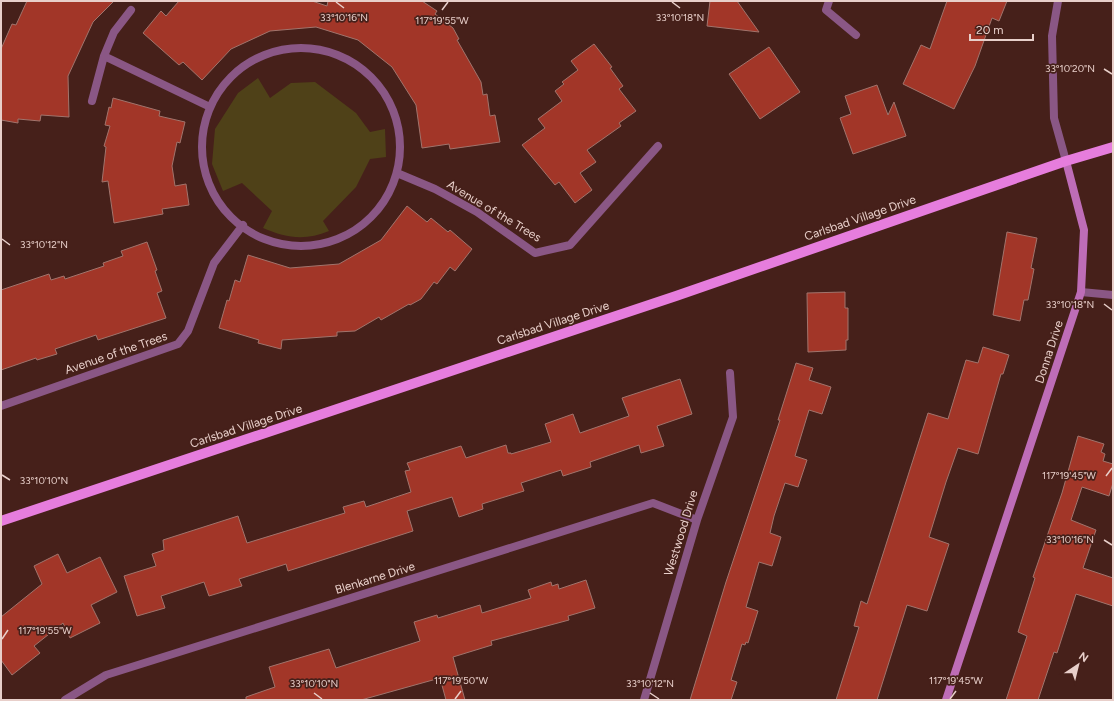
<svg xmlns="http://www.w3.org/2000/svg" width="1114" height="701" font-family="Figtree,sans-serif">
<rect width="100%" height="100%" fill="#46201a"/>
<path fill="#4f4118" d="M258 78 270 98 291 83 315 82 356 113 370 132 385 129 386 157 370 159 356 187 323 221 329 231C305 241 286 238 263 228L272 211 242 183 223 191 212 164 215 129 238 93Z"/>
<path fill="#a23628" stroke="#a1746c" d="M27 1H114L93 22 68 76 69 117 41 115 40 121 18 119V123L1 120V49L12 24 16 25Z
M179 1H312L327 6 328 1H422L437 11 435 14 453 28 459 39 457 40 481 82 483 95 487 94 490 116 495 115 500 142 450 149 449 144 422 148 416 105 392 67 358 40 316 27 270 31 231 49 202 80 183 62 179 65 143 33 161 11 166 16Z
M710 1H737L759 32 707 26Z
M947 1H1007L999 21 992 18 975 66 954 109 903 84 921 45 930 49Z
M594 44 612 67 610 68 623 86 619 89 636 111 619 123 621 126 587 150 596 162 580 173 592 190 575 203 559 182 555 185 522 145 545 128 538 119 562 101 555 91 564 84 562 82 578 70 571 61Z
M769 47 800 92 760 119 729 74Z
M877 85 888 115 894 102 906 136 853 154 840 118 851 114 845 96Z
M113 98 160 111 159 116 185 122 180 143 177 142 172 166 175 186 186 184 189 205 162 209 163 214 114 223 108 181 102 182 106 147 104 146 110 126 105 125 109 107 111 108Z
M407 206 427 222 431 218 448 232 450 230 472 249 455 271 450 267 437 284 434 282 421 299 410 305 409 304 381 320 379 317 355 331 337 332V336L282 340 281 349 258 343 259 340 219 328 227 300 229 301 235 280 240 282 248 255 290 268 339 264 381 240Z
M1007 232 1037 238 1031 268 1034 269 1028 300H1024L1020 321 993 315Z
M147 242 157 270 155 271 162 291 157 293 166 318 98 340 96 335 55 349 57 354 37 360 36 358 1 370V290L49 274 51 280 64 276 65 279 104 266 103 263 123 256 121 251Z
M845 292V308H848V340H846V350L808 352 807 293Z
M983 347 1009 355 1003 374H1001L978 454 958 448 946 482 929 537 949 544 927 611 907 605 877 700H836L859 627 854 626 861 601 867 604 928 413 948 419 966 360 978 363Z
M796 363 813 368 809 380 831 387 822 414 809 410 795 456 807 460 798 487 785 483 774 516 770 533 781 537 772 566 759 562 746 607 758 611 748 643 746 642 745 645 742 644 731 680 737 682 731 700H690L726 582 780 420H778Z
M680 379 692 414 657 426 664 446 641 453 639 445 590 462 591 467 563 476 561 470 521 483 524 491 482 504 483 509 459 517 452 497 407 511 413 531 288 571 286 564 239 579 242 586 209 596 204 582 161 596 165 608 137 616 124 576 156 566 152 554 164 550 163 540 238 516 247 543 345 513 343 507 364 501 366 507 411 492 405 471 410 470 407 463 461 446 466 458 506 445 508 453H511V454L551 442 545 424 573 414 580 433 629 416 622 398Z
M1078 436 1104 444 1101 452 1105 454 1103 461 1113 464V483L1109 496 1082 487 1071 520 1096 530 1083 568 1113 578V606L1076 594 1057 653 1054 652 1038 700H1006L1027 636 1018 632 1035 578 1033 577 1062 493Z
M58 554 67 573 100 557 117 592 91 605 100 623 70 638 63 623 34 646 40 653 12 675 1 660V617L42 584 34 566Z
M586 580 595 608 568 616 569 620 491 641 492 645 453 657 465 700H446L440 678 361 700H246V697L275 687 269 667 329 649 336 668 420 641 414 622 437 615 438 618 480 605 482 613 531 598 528 590 551 582 552 586 558 584 559 589Z"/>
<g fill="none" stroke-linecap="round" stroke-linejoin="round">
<path stroke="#8a5785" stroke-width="8" d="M829 1 826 10 856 35
M1058 1 1052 36 1054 118 1066 161
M202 147a99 99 0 1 1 198 0a99 99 0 1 1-198 0Z
M104 56 210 107
M92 101 104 56 114 32 131 10
M397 173 435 189 477 212 535 253 570 245 658 146
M1081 292 1113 295
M1 406 178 344 188 331 214 263 243 225
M65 700 106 675 653 503 697 520
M644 700 697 520 733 417 730 373"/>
<path stroke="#be6db7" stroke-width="8" d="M946 700 1081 292 1084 230 1066 161"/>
<path stroke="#e67ddd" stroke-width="10" d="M1 521 676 296 1066 161 1113 147"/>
</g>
<path fill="none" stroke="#e8cfca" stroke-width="1.5" d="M336 2 344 8M672 2 680 8M442 10 448 2M1104 69 1112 74M2 239 10 245M1104 304 1112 310M2 475 10 480M1106 476 1112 468M1104 540 1112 545M2 639 8 630M314 693 322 699M650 693 659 699M455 699 461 691M950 699 956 691"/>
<g text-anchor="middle" stroke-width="3.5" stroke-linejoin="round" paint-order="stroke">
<g font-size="12" fill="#e8cfca" stroke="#46201a">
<text transform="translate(494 211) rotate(31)" y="4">Avenue of the Trees</text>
<text transform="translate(860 218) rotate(-19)" y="4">Carlsbad Village Drive</text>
<text transform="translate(553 323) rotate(-18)" y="4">Carlsbad Village Drive</text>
<text transform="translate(1049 352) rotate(-72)" y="4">Donna Drive</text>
<text transform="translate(116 353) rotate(-19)" y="4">Avenue of the Trees</text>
<text transform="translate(246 426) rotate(-18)" y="4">Carlsbad Village Drive</text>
<text transform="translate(681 533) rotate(-73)" y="4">Westwood Drive</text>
<text transform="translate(375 578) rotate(-17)" y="4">Blenkarne Drive</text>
</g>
</g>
<g font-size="10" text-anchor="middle" fill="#e8cfca" stroke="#46201a" stroke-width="3.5" stroke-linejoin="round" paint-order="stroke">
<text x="344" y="21">33°10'16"N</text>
<text x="680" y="21">33°10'18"N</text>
<text x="442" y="24">117°19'55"W</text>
<text x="1070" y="72">33°10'20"N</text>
<text x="44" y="248">33°10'12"N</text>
<text x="1070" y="308">33°10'18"N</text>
<text x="1069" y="479">117°19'45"W</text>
<text x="44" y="484">33°10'10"N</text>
<text x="1070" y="543">33°10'16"N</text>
<text x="45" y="634">117°19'55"W</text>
<text x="461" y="684">117°19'50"W</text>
<text x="956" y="684">117°19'45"W</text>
<text x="314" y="687">33°10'10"N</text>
<text x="650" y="687">33°10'12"N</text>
</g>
<rect width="1114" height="701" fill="none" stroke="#e8cfca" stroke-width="4"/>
<g transform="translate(1078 665) rotate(35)" stroke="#46201a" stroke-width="3" paint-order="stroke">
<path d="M0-3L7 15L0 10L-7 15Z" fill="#e8cfca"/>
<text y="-6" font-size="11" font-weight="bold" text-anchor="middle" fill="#e8cfca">N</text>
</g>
<path d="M970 34v6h63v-6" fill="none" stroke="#e8cfca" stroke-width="2"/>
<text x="976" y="34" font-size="12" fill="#e8cfca" stroke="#46201a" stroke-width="3" paint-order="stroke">20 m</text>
</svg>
